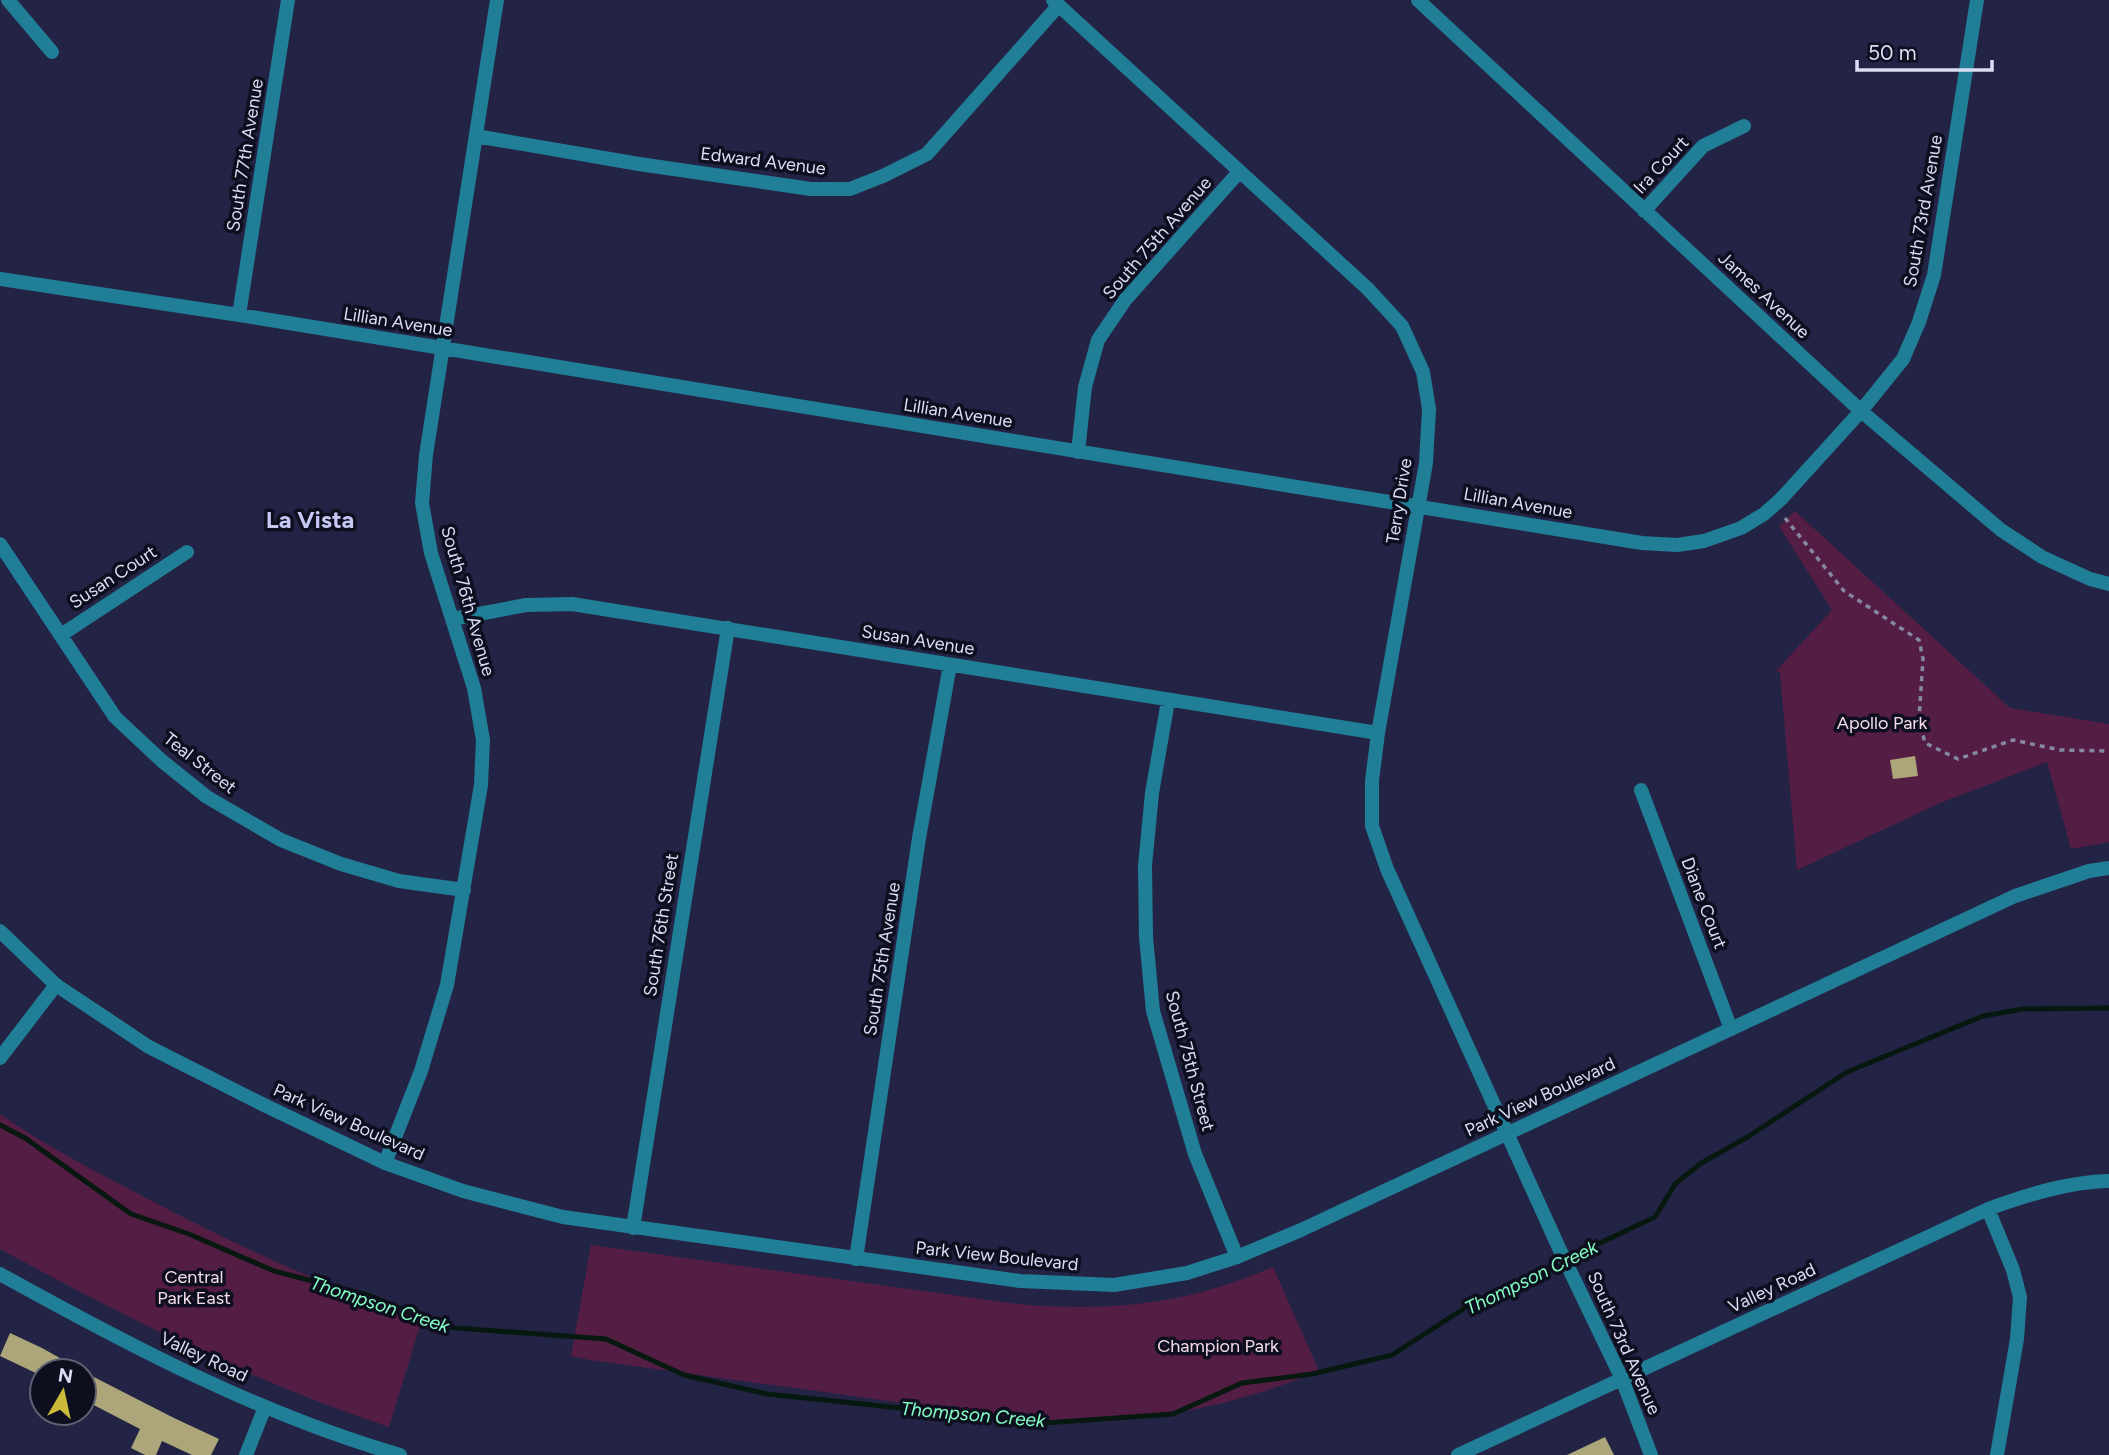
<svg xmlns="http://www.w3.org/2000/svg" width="2109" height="1455" font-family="Figtree,sans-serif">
<rect width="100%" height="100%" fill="#232445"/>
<path fill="#541e44" d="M1795 511 2010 708 2109 724V842L2071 849 2047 762 1940 803 1797 870 1780 672 1776 671 1832 610 1779 526Z
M0 1114C47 1147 97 1172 148 1199 238 1246 325 1287 422 1319L389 1427C251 1381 127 1318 0 1249Z
M591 1245 1017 1304C1111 1312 1185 1305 1273 1267L1319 1371C1215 1414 1118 1428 1005 1417L590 1360 571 1356Z"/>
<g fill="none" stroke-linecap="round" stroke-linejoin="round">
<path stroke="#071810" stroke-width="5" d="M0 1125 25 1138 131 1214 189 1234 274 1271 371 1296 443 1327 606 1339 684 1375 767 1394 1044 1423 1173 1414 1242 1383 1312 1374 1392 1355 1471 1304 1655 1217 1675 1184 1700 1164 1749 1136 1847 1072 1983 1016 2023 1009 2109 1008"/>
</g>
<path fill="#aca67a" d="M1915 756 1918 776 1893 779 1890 760Z
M10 1333 42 1348 83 1371H42V1376L0 1356Z
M84 1372 174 1418 219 1439 211 1455H192L162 1441 156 1455H145L131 1448 140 1429 84 1400Z
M1605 1437 1614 1455H1567Z"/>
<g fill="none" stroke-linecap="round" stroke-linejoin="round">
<path stroke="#8688a3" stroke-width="3.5" stroke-dasharray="5 5" stroke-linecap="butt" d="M1785 518 1844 591 1919 640 1923 659 1919 719 1925 743 1958 759 2013 740 2060 750 2109 751"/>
<path stroke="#217e97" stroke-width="14" d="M8 0 52 52
M1053 0 1368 289 1402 326 1423 372 1429 409 1426 463 1378 733 1372 781V826L1387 869 1559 1248 1622 1379 1651 1455
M1418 0 1861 411 2001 530 2042 557 2090 579 2109 584
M476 136 639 164 811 189H850L883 176 927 154 1059 5
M1644 211 1703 146 1744 126
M0 279 239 315 1642 543 1677 545 1704 541 1741 528 1764 514 1781 499 1861 411 1903 359 1919 322 1934 275 1977 0
M239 315 288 0
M1078 452 1085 387 1098 340 1125 300 1239 172
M0 544 115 717 162 761 207 797 281 840 341 864 399 881 464 890
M452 619 526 605 572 604 1378 733
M61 635 187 552
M1168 701 1152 793 1145 866 1146 937 1153 1011 1195 1154 1237 1257
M1641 790 1731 1029
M0 1058 56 985
M385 1163 421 1071 447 985 481 785 483 740 474 688 431 553 422 503 426 455 497 0
M1988 1209 2013 1270 2020 1297 2017 1339 1997 1455
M633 1228 728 628
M856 1259 919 838 950 665
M0 1274C128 1345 259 1414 400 1455
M246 1455 265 1407
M1458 1455 1988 1209C2027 1195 2067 1182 2109 1181"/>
<path stroke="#217e97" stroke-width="14" d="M0 931 56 985 149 1047 262 1104 385 1163 463 1191 563 1217 1020 1281 1114 1285 1187 1273 1237 1257 1301 1230 2015 896 2089 871 2109 868"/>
</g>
<g text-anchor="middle" stroke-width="7" stroke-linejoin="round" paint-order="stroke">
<g font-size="18" fill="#daddf3" stroke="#0e0f1e">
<text transform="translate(245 155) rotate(-81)" y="6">South 77th Avenue</text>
<text transform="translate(763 161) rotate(7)" y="6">Edward Avenue</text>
<text transform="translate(1661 165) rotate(-47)" y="6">Ira Court</text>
<text transform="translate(1923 211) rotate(-80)" y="6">South 73rd Avenue</text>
<text transform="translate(1157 238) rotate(-49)" y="6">South 75th Avenue</text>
<text transform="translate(1764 295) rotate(43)" y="6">James Avenue</text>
<text transform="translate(398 322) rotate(9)" y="6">Lillian Avenue</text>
<text transform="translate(958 413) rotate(9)" y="6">Lillian Avenue</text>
<text transform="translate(1399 501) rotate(-81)" y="6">Terry Drive</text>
<text transform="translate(1518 503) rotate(10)" y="6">Lillian Avenue</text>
<text transform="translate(113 577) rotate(-33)" y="6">Susan Court</text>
<text transform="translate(468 601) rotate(74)" y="6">South 76th Avenue</text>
<text transform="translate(918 640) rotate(9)" y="6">Susan Avenue</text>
<text transform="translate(200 763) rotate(38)" y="6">Teal Street</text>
<text transform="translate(1704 903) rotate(69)" y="6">Diane Court</text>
<text transform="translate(661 925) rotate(-81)" y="6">South 76th Street</text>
<text transform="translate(882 959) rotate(-81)" y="6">South 75th Avenue</text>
<text transform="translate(1190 1061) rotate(75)" y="6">South 75th Street</text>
<text transform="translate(1540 1097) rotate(-25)" y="6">Park View Boulevard</text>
<text transform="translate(349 1122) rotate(24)" y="6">Park View Boulevard</text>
<text transform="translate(997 1256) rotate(6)" y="6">Park View Boulevard</text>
<text transform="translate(1772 1288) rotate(-25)" y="6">Valley Road</text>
<text transform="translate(1624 1343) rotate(66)" y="6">South 73rd Avenue</text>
<text transform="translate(204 1357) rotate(25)" y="6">Valley Road</text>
</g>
<g font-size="18" fill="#f5dceb" stroke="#0e0f1e">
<text x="1882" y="729">Apollo Park</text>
<text x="194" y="1283">Central<tspan x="194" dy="21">Park East</tspan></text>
<text x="1218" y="1352">Champion Park</text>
</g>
<g font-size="19" font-style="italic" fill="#84fec4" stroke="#0e0f1e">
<text transform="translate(1531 1277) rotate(-26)" y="7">Thompson Creek</text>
<text transform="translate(380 1304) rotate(18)" y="7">Thompson Creek</text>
<text transform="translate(973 1414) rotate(5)" y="7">Thompson Creek</text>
</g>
<g font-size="24" font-weight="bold" fill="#c4c8f3" stroke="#0e0f1e">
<text x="310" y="528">La Vista</text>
</g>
</g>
<g transform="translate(63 1392) rotate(9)"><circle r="33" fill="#0e0f1e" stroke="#606173" stroke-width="2"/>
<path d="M0-5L12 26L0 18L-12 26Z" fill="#cbb939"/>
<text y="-10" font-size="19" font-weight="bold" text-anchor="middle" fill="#daddf3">N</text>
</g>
<path d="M1857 60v10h135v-10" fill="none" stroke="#daddf3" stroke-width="3.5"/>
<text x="1868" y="60" font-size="21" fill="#daddf3" stroke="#0e0f1e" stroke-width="5" paint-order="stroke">50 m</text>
</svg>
